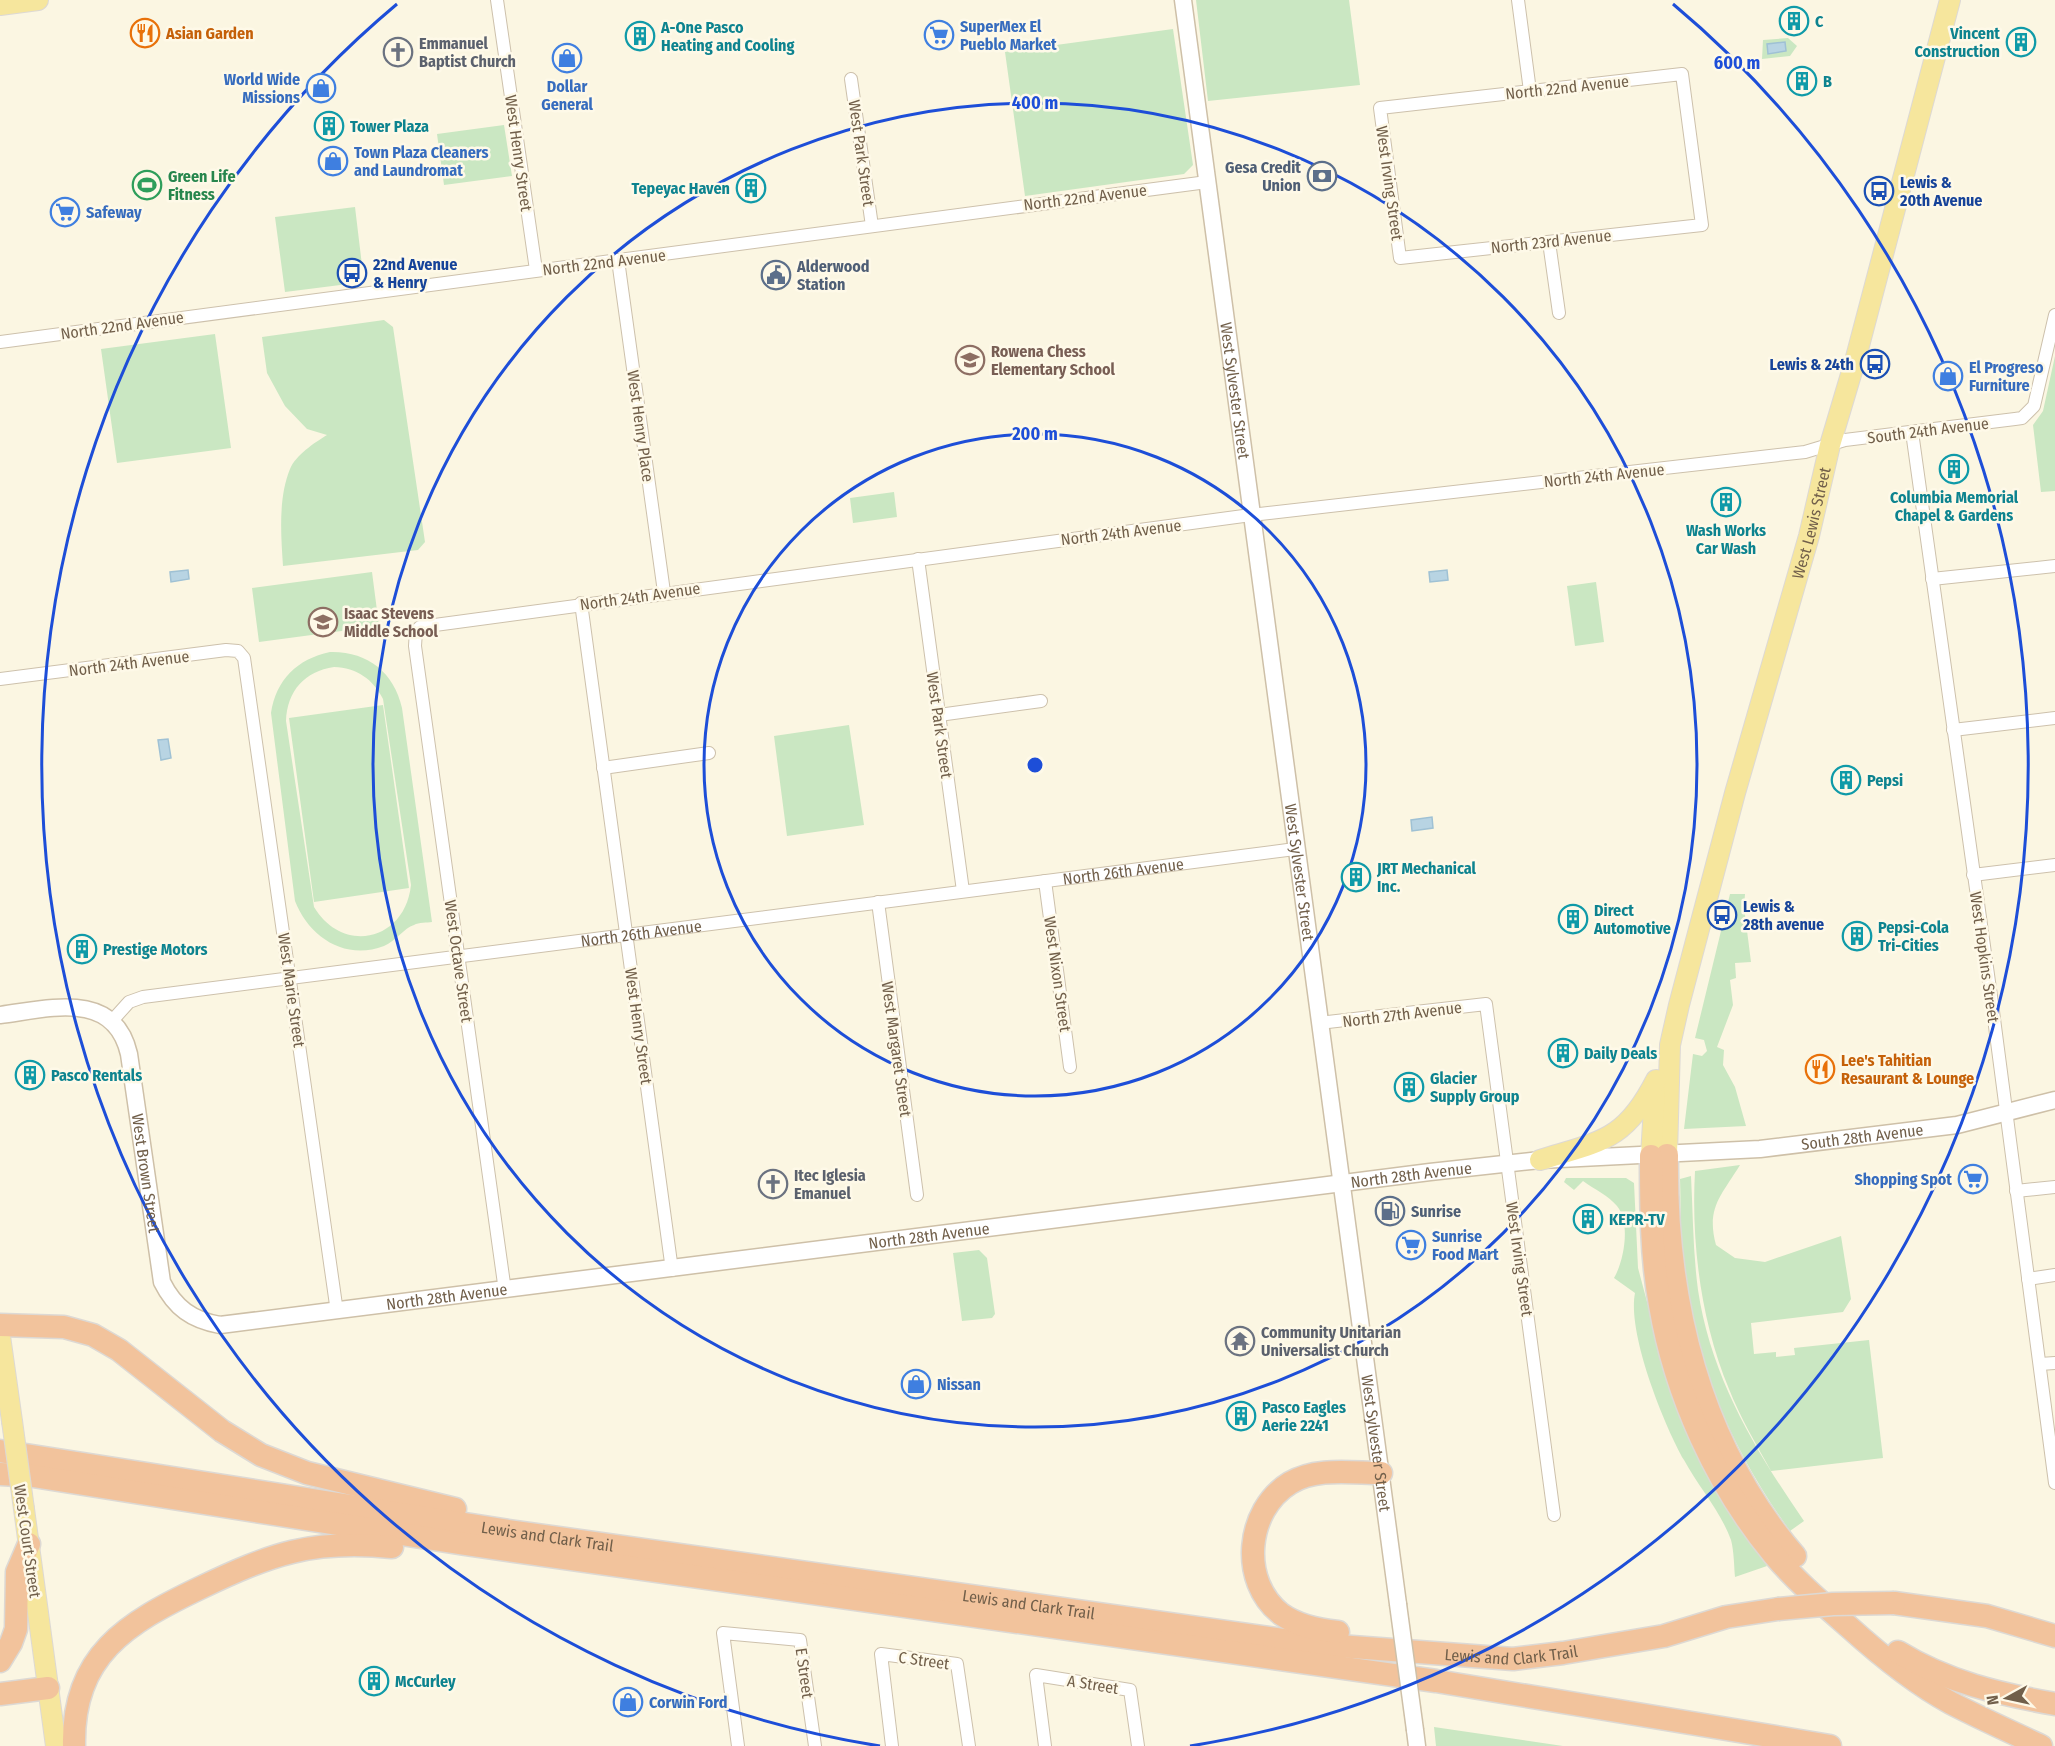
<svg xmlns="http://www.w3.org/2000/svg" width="2055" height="1746" font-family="'Fira Sans Condensed',sans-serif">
<rect width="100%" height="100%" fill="#fbf6e2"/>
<path fill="#cae7c2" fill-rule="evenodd" d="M1196 0H1349L1360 85 1208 101Z
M1173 29 1193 165 1184 174 1025 196 1005 52Z
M1788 38 1797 46 1790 56 1762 59 1763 40Z
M504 125 512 176 444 185 437 134Z
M355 207 364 282 285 292 275 217Z
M384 320 393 327 425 542 418 550 283 566C281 536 278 498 290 469 296 455 314 443 327 435L307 429 285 406 267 373 262 337Z
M215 334 231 448 117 463 101 349Z
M2055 356V491L2041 492 2033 425 2043 411Z
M894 492 897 517 853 523 850 498Z
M372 572 379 626 259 642 252 588Z
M1596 582 1604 642 1575 646 1567 586Z
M330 652C367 651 394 672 402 708L432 922C427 923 419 922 414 925 404 928 396 941 384 946 345 961 309 937 295 901L271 713C276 680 297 659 330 652ZM334 667C357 668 373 679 383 699L411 885C405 941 343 955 314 907L286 721C287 691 305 671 334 667Z
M383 705 409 888 314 902 289 718Z
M849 725 864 825 787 836 774 736Z
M1730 894H1745L1744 907 1751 962 1735 963 1736 978 1730 980 1733 1005 1717 1047 1724 1050 1723 1065 1735 1087 1746 1126 1684 1129 1693 1054 1702 1056 1707 1051 1704 1040 1695 1038Z
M1740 1165C1721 1196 1706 1208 1716 1245L1735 1258 1765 1262 1841 1236 1851 1299 1843 1312 1751 1323 1754 1354 1776 1352V1357L1795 1355 1794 1348 1869 1340 1883 1458 1771 1471C1756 1444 1740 1417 1729 1389 1701 1322 1691 1243 1695 1171Z
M1691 1176C1693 1214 1693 1253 1698 1290 1711 1377 1755 1450 1804 1521L1790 1531C1733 1452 1692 1360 1682 1261 1680 1234 1681 1206 1680 1179Z
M1566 1178H1626L1634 1183 1638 1268 1654 1328 1741 1529 1767 1566 1735 1577C1734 1566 1734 1551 1731 1540 1721 1512 1698 1486 1684 1460 1664 1425 1627 1333 1635 1293L1614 1278C1624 1261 1631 1223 1617 1206 1609 1196 1594 1189 1583 1181L1574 1190 1564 1182Z
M979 1250 987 1258 995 1314 992 1318 962 1321 953 1253Z
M1434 1727 1563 1746H1436Z"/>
<path fill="#b8d4e3" stroke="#9fc1d4" stroke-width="1.5" d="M1785 42 1786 51 1768 54 1767 44Z
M188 570 189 579 171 582 170 572Z
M1447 570 1448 580 1430 582 1429 572Z
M168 739 171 758 161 760 158 740Z
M1432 817 1433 828 1412 831 1411 820Z"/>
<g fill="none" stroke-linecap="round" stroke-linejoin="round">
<g stroke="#cdc1ac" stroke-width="14">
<g id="street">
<path d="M497 0 536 270"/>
<path d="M1518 0 1530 91"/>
<path d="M1682 74 1702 225 1400 258 1380 108Z"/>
<path d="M851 79 872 226"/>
<path d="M1549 242 1559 313"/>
<path d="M618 260 664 592"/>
<path d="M0 342 1207 182"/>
<path d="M1912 432 1991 996 2055 1483"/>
<path d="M918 559 963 891"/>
<path d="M1932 579 2055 566"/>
<path d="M581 603 672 1270"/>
<path d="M0 679 226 650 238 651 244 658 337 1312"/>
<path d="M939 715 1041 701"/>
<path d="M1953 730 2055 718"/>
<path d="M603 768 709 753"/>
<path d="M1973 875 2055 865"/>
<path d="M1045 881 1070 1067"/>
<path d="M878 902 917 1195"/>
<path id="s1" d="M111 1022 129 1002 143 997 1295 849"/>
<path d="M1319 1023 1486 1004 1554 1515"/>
<path d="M2016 1191 2055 1187"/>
<path d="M2028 1279 2055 1275"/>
<path d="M505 1291 415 646 416 631 420 627 1251 515 1805 452 1845 440 2015 419 2022 418 2034 406 2055 315"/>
<path d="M2040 1364 2055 1363"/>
<path d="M738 1746 723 1633 800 1640 815 1746"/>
<path d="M892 1746 881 1654 957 1664 969 1746"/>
<path d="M1045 1746 1036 1675 1130 1690 1138 1746"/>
</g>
</g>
<g stroke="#cec0a8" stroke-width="19">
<g id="secondary">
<path id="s2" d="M1183 0 1398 1604"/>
<path id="s3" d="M0 1015C48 1009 114 989 129 1054L162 1282C175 1308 192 1320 220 1325L1430 1172 1540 1160 1760 1149 1957 1125 2055 1100"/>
<path d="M1415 1730 1417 1746"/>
</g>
</g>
<g stroke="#ddd9d4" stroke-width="22">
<g id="primary">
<path d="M0 5 38 0"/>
<path id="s4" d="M1667 1155 1670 1045 1679 1005 1735 793 1809 536 1830 445 1855 361 1950 0"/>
<path d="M1651 1156 1655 1090"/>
<path d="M1540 1160C1601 1141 1625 1141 1656 1080"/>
<path d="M0 1336 12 1421"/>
<path d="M24 1509 56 1746"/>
</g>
</g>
<g stroke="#ddd9d4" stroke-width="25">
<g id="highway">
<path d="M1667 1155C1665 1300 1699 1444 1795 1556"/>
<path d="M1651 1156C1651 1205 1651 1256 1660 1305 1675 1394 1716 1485 1774 1555 1796 1581 1823 1604 1849 1627 1880 1655 1914 1683 1951 1703 1980 1718 2011 1732 2041 1746"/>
<path d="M0 1325 64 1327 93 1335 119 1350 222 1431 261 1455 307 1473 455 1509"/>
<path id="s5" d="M0 1451 509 1531 1312 1644 1513 1659 1563 1653 1664 1636 1726 1617 1778 1609"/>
<path d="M0 1474 33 1476 465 1544 1436 1681 1830 1746"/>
<path d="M1894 1603 1987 1616 2055 1636"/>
<path d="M1338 1632C1317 1630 1298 1626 1281 1614 1239 1581 1246 1510 1290 1483 1316 1467 1352 1473 1381 1473"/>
<path d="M1898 1652C1947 1682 1999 1694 2055 1704"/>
<path d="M0 1661 11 1643 16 1629 17 1572 29 1544"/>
<path d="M0 1694 48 1688"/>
<path d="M74 1746C72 1655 127 1623 200 1588 271 1554 312 1539 392 1547"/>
</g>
</g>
<use href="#street" stroke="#fff" stroke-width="12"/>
<use href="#secondary" stroke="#fff" stroke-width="16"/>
<use href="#primary" stroke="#f6e69d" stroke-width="20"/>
<use href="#highway" stroke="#f2c39c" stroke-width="22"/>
<g stroke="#cec0a8" stroke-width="19" stroke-linecap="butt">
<path id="secondary-bridge" d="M1398 1604 1415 1730"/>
</g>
<g stroke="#ddd9d4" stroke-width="22" stroke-linecap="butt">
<path id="primary-bridge" d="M12 1421 24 1509"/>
</g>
<g stroke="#ddd9d4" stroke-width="25" stroke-linecap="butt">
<path id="highway-bridge" d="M1778 1609 1833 1604 1894 1603"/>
</g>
<use href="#secondary-bridge" stroke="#fff" stroke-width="16"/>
<use href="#primary-bridge" stroke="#f6e69d" stroke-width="20"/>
<use href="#highway-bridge" stroke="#f2c39c" stroke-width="22"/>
</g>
<g fill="none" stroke="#1d4ed8" stroke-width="3">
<circle cx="1035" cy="765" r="331"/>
<circle cx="1035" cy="765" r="662"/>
<path d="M880 1746A993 993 0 0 1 397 4M1673 4A993 993 0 0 1 1190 1746"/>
</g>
<defs>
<g id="building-ring" transform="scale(1.5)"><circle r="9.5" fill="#fef9e8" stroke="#0f9aa8" stroke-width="1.5"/><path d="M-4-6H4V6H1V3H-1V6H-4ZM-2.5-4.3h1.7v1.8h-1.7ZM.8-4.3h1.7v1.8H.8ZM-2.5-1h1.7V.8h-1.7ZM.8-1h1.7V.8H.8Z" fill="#0f9aa8"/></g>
<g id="restaurant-ring" transform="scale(1.5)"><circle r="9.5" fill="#fef9e8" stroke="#e8710a" stroke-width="1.5"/><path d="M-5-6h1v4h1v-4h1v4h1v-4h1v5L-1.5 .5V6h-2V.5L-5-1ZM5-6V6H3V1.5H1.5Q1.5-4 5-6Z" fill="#e8710a"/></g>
<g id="supermarket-ring" transform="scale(1.5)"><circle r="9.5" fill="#fef9e8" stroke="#3f7fe0" stroke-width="1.5"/><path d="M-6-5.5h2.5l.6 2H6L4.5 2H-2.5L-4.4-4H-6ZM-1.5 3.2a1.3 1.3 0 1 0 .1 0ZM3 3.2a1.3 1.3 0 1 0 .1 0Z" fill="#3f7fe0"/></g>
<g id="church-ring" transform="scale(1.5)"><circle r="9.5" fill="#fef9e8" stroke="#6b7280" stroke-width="1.5"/><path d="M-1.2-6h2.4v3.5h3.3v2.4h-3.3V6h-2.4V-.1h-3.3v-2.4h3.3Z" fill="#6b7280"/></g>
<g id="shop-ring" transform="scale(1.5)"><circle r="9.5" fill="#fef9e8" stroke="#3f7fe0" stroke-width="1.5"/><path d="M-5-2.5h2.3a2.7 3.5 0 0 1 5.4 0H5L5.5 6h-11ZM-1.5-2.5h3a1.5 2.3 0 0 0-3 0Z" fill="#3f7fe0"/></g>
<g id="bank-ring" transform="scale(1.5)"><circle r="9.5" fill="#fef9e8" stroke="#5c6f8a" stroke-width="1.5"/><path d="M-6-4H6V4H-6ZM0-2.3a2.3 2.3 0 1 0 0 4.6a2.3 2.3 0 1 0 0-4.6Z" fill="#5c6f8a"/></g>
<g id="stadium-ring" transform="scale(1.5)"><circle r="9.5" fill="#fef9e8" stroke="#2e9e5b" stroke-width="1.5"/><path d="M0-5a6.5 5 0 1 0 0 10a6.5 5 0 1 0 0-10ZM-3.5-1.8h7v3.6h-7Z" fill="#2e9e5b"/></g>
<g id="bus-ring" transform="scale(1.5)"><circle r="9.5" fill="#fef9e8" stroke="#1a4fb4" stroke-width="1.5"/><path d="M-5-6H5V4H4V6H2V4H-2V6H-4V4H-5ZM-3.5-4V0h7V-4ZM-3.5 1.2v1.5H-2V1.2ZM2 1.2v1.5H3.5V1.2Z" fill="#1a4fb4"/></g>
<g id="civic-ring" transform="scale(1.5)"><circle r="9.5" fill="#fef9e8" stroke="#5c6f8a" stroke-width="1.5"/><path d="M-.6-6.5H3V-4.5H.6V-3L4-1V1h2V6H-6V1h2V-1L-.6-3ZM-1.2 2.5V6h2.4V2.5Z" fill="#5c6f8a"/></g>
<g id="school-ring" transform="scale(1.5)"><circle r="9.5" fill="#fef9e8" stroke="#8d6e63" stroke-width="1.5"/><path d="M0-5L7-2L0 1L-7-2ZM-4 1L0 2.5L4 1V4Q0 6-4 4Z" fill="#8d6e63"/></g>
<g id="fuel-ring" transform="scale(1.5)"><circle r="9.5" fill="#fef9e8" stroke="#5c6f8a" stroke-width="1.5"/><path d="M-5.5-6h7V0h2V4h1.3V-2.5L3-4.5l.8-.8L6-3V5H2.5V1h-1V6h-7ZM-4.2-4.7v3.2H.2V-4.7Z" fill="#5c6f8a"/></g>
<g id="temple-ring" transform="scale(1.5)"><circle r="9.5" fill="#fef9e8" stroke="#6b7280" stroke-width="1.5"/><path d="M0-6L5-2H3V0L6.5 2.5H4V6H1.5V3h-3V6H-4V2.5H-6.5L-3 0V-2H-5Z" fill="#6b7280"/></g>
</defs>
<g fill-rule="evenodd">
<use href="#building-ring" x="1794" y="21"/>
<use href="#restaurant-ring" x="145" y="33"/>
<use href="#supermarket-ring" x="939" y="35"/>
<use href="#building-ring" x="640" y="36"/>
<use href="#building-ring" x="2021" y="42"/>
<use href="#church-ring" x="398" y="52"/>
<use href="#shop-ring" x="567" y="58"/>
<use href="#building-ring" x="1802" y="81"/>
<use href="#shop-ring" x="321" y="88"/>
<use href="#building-ring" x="329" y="126"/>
<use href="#shop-ring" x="333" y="161"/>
<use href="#bank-ring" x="1322" y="176"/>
<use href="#stadium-ring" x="147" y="185"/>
<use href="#building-ring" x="751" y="188"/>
<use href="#bus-ring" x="1879" y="191"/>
<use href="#supermarket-ring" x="65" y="212"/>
<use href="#bus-ring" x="352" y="273"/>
<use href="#civic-ring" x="776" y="275"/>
<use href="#school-ring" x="970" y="360"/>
<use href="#bus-ring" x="1875" y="364"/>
<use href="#shop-ring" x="1948" y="376"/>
<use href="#building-ring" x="1954" y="469"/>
<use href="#building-ring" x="1726" y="502"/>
<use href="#school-ring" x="323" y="622"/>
<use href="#building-ring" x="1846" y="780"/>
<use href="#building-ring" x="1356" y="877"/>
<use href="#bus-ring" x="1722" y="915"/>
<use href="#building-ring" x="1573" y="919"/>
<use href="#building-ring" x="1857" y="936"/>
<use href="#building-ring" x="82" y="949"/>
<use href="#building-ring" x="1563" y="1053"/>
<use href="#restaurant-ring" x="1820" y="1069"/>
<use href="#building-ring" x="30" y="1075"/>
<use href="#building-ring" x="1409" y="1087"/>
<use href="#supermarket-ring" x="1973" y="1179"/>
<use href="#church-ring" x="773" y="1184"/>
<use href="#fuel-ring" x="1390" y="1211"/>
<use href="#building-ring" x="1588" y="1219"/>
<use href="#supermarket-ring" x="1411" y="1245"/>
<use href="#temple-ring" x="1240" y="1341"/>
<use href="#shop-ring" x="916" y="1384"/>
<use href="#building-ring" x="1241" y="1416"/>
<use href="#building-ring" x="374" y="1681"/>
<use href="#shop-ring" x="628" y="1702"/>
</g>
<g text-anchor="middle" stroke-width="5" stroke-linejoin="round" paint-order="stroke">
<g font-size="16" font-weight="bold" fill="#0d838f" stroke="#fef9e8" text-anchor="start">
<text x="1815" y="27">C</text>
<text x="661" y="33">A-One Pasco<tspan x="661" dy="18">Heating and Cooling</tspan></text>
<text x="2000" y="39" text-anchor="end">Vincent<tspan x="2000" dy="18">Construction</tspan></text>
<text x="1823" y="87">B</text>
<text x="350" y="132">Tower Plaza</text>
<text x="730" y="194" text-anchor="end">Tepeyac Haven</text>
<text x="1954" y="503" text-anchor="middle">Columbia Memorial<tspan x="1954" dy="18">Chapel &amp; Gardens</tspan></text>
<text x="1726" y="536" text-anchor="middle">Wash Works<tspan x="1726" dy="18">Car Wash</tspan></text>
<text x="1867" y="786">Pepsi</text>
<text x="1377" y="874">JRT Mechanical<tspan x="1377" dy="18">Inc.</tspan></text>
<text x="1594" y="916">Direct<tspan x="1594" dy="18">Automotive</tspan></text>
<text x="1878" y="933">Pepsi-Cola<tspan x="1878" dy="18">Tri-Cities</tspan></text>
<text x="103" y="955">Prestige Motors</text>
<text x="1584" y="1059">Daily Deals</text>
<text x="51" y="1081">Pasco Rentals</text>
<text x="1430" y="1084">Glacier<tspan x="1430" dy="18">Supply Group</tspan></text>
<text x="1609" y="1225">KEPR-TV</text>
<text x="1262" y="1413">Pasco Eagles<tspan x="1262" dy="18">Aerie 2241</tspan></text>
<text x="395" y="1687">McCurley</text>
</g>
<g font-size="16" font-weight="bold" fill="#366cbe" stroke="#fef9e8" text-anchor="start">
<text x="960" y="32">SuperMex El<tspan x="960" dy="18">Pueblo Market</tspan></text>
<text x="300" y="85" text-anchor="end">World Wide<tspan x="300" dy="18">Missions</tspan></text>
<text x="567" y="92" text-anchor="middle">Dollar<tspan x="567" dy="18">General</tspan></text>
<text x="354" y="158">Town Plaza Cleaners<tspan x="354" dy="18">and Laundromat</tspan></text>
<text x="86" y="218">Safeway</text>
<text x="1969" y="373">El Progreso<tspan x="1969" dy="18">Furniture</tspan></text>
<text x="1952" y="1185" text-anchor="end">Shopping Spot</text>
<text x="1432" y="1242">Sunrise<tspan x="1432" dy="18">Food Mart</tspan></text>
<text x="937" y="1390">Nissan</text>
<text x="649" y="1708">Corwin Ford</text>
</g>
<g font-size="16" font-weight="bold" fill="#c56008" stroke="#fef9e8" text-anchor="start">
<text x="166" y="39">Asian Garden</text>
<text x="1841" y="1066">Lee's Tahitian<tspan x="1841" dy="18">Resaurant &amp; Lounge</tspan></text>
</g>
<g font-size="16" font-weight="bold" fill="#5b616d" stroke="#fef9e8" text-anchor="start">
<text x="419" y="49">Emmanuel<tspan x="419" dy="18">Baptist Church</tspan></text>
<text x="794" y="1181">Itec Iglesia<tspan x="794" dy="18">Emanuel</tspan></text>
<text x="1261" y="1338">Community Unitarian<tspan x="1261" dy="18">Universalist Church</tspan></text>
</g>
<g font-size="16" fill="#715f4a" stroke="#fef9e8">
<text transform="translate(1567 87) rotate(-6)" y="6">North 22nd Avenue</text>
<text transform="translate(519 153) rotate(82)" y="6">West Henry Street</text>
<text transform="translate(862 153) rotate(82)" y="6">West Park Street</text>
<text transform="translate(1390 183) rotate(82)" y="6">West Irving Street</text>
<text transform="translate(1085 197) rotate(-7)" y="6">North 22nd Avenue</text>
<text transform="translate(1551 241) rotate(-6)" y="6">North 23rd Avenue</text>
<text transform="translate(604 262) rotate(-7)" y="6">North 22nd Avenue</text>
<text transform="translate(122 325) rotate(-8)" y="6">North 22nd Avenue</text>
<text dy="6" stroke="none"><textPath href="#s2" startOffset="394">West Sylvester Street</textPath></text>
<text transform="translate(641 426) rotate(82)" y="6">West Henry Place</text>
<text transform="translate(1928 430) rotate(-7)" y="6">South 24th Avenue</text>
<text transform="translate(1604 475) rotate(-6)" y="6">North 24th Avenue</text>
<text dy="6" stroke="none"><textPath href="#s4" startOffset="651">West Lewis Street</textPath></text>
<text transform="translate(1121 532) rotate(-7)" y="6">North 24th Avenue</text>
<text transform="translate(640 596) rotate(-8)" y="6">North 24th Avenue</text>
<text transform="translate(129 663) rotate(-7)" y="6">North 24th Avenue</text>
<text transform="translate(940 725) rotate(82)" y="6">West Park Street</text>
<text dy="6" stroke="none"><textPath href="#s1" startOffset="1030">North 26th Avenue</textPath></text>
<text dy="6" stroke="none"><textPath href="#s2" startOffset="880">West Sylvester Street</textPath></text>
<text dy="6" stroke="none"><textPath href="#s1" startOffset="544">North 26th Avenue</textPath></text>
<text transform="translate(1985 957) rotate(82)" y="6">West Hopkins Street</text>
<text transform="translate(459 961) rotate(82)" y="6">West Octave Street</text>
<text transform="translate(1058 974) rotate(82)" y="6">West Nixon Street</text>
<text transform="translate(292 990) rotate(82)" y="6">West Marie Street</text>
<text transform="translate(1402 1014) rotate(-7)" y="6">North 27th Avenue</text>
<text transform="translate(639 1026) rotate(82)" y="6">West Henry Street</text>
<text transform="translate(897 1049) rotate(82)" y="6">West Margaret Street</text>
<text dy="6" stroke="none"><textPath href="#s3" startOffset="2112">South 28th Avenue</textPath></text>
<text dy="6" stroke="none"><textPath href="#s3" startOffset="273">West Brown Street</textPath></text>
<text dy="6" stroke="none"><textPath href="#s3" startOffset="1659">North 28th Avenue</textPath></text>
<text dy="6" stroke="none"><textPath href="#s3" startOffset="1173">North 28th Avenue</textPath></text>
<text transform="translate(1520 1259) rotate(82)" y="6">West Irving Street</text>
<text dy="6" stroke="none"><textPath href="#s3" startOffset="687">North 28th Avenue</textPath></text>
<text dy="6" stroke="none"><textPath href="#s2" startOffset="1456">West Sylvester Street</textPath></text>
<text dy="6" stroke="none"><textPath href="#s5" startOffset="554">Lewis and Clark Trail</textPath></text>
<text transform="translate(28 1541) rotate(82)" y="6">West Court Street</text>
<text dy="6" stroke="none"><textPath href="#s5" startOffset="1040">Lewis and Clark Trail</textPath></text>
<text dy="6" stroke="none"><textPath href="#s5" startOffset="1526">Lewis and Clark Trail</textPath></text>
<text transform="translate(924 1660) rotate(8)" y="6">C Street</text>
<text transform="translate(805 1673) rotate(82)" y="6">E Street</text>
<text transform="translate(1093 1684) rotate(9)" y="6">A Street</text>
</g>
<g font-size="16" font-weight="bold" fill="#4e5e75" stroke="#fef9e8" text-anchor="start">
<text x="1301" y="173" text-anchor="end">Gesa Credit<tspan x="1301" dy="18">Union</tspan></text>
<text x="797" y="272">Alderwood<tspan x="797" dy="18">Station</tspan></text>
<text x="1411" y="1217">Sunrise</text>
</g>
<g font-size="16" font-weight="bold" fill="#27864d" stroke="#fef9e8" text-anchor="start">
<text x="168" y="182">Green Life<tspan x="168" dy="18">Fitness</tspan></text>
</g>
<g font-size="16" font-weight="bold" fill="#164399" stroke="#fef9e8" text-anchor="start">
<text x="1900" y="188">Lewis &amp;<tspan x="1900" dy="18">20th Avenue</tspan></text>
<text x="373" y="270">22nd Avenue<tspan x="373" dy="18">&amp; Henry</tspan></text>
<text x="1854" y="370" text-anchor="end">Lewis &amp; 24th</text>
<text x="1743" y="912">Lewis &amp;<tspan x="1743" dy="18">28th avenue</tspan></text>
</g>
<g font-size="16" font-weight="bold" fill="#785e54" stroke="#fef9e8" text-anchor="start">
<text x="991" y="357">Rowena Chess<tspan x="991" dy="18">Elementary School</tspan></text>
<text x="344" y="619">Isaac Stevens<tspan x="344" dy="18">Middle School</tspan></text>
</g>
</g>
<circle cx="1035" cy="765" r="9" fill="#1d4ed8" stroke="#fef9e8" stroke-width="3"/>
<g font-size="18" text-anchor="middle" font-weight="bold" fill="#1d4ed8" stroke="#fef9e8" stroke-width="5" stroke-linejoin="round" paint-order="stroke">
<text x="1737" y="69">600 m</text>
<text x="1035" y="109">400 m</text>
<text x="1035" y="440">200 m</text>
</g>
<g transform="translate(2007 1698) rotate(262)" stroke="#fef9e8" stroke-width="4.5" paint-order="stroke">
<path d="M0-4.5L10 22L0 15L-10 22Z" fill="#715f4a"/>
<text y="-9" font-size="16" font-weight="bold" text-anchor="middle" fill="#715f4a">N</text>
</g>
</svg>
